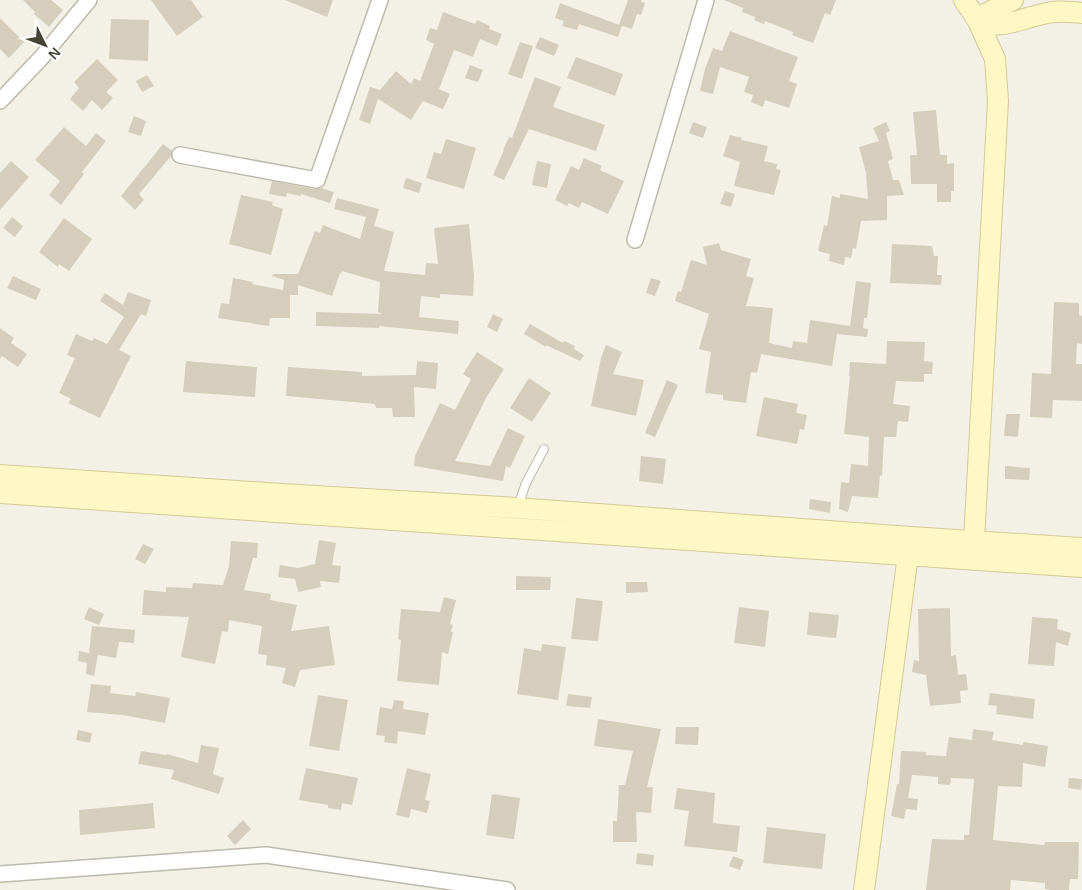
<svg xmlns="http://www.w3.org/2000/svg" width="1082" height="890" font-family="Arial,sans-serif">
<rect width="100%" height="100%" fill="#f3f1e6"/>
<path fill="#d5cebc" d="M23 0H51L63 10 49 27 34 14 35 12Z
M151 0H191L203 17 177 36Z
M285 0H333L327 17Z
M628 0H642L641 2 645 3 641 15 637 14 632 29 619 25Z
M724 0H836L830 15 825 13 813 43 792 35 793 32 765 21 764 24 754 20 755 17 742 12 743 8Z
M560 3 622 26 618 37 579 24 577 30 562 26 564 21 555 18Z
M443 12 475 24 477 20 490 26 489 29 502 34 497 46 480 39 473 57 454 50 439 89 450 94 443 109 423 101 411 120 378 99 370 124 359 120 370 87 380 90 396 71 411 84 414 78 420 81 434 44 426 40 430 28 437 30Z
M0 18 24 42 9 58 0 49Z
M111 19 149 20 148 61 109 59Z
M730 31 798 57 789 81 797 84 789 108 765 100 763 107 751 102 753 95 744 92 749 77 720 67 713 94 700 91 705 69 713 48 722 51Z
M540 37 559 45 554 56 535 48Z
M520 42 533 46 522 79 508 74Z
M576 57 623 74 615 96 567 78Z
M97 59 118 80 106 92 113 98 102 110 92 100 83 111 70 99 79 88 74 82Z
M470 65 483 70 478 82 465 78Z
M147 75 154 86 142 92 136 81Z
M535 77 561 87 553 107 605 125 596 151 529 129 504 180 493 175 504 150H503L509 137 512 138Z
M936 110 940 155H947V164L954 163V191H951V202H937V184H911L910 155H917L913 112Z
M134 116 146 121 141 136 128 132Z
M693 122 707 127 703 138 689 133Z
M886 122 890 131 886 133 893 159 888 161 893 180H899L904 195 887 196V220L861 221 856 249 853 248 851 258 845 257 844 265 829 261 830 254 818 251 824 225 827 226 832 196 840 198V194L868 199 866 173 859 147 879 141 873 128Z
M64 127 86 146 96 133 106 141 82 172 84 174 61 205 49 195 60 181 35 160Z
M730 135 742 138 741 140 768 146 764 161 777 164 776 169 781 170 774 195 734 186 740 162 723 156Z
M446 139 476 148 464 189 426 178 434 152 441 154Z
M163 144 172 151 171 156 139 194 144 200 135 210 121 196Z
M584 158 602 166 600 170 624 181 608 214 582 202 579 208 569 203 567 206 555 200 571 166 579 170Z
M11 161 29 177 0 210V173Z
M537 161 551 164 547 188 532 185Z
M406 178 422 183 419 193 403 188Z
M272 181 315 189 321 188 334 192 330 203 301 194V196L287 193 286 197 269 194Z
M725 191 735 194 731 207 720 204Z
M241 195 273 202 272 205 283 209 271 255 229 244Z
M337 198 379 209 374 226 394 232 384 271 425 275 426 263 438 264 434 228 469 224 474 276 473 296 440 294V298L421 296 419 317 459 321 458 334 379 326V328L316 326V312L383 314 378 312 380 282 342 271 341 274 340 273 332 296 298 285V295H290V318H270L269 326 218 318 221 303 229 304 233 278 253 282 252 284 283 290 284 280 272 276 273 274H298L315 231 320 233 323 225 360 239 366 217 334 209Z
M12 217 23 226 15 237 3 228Z
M64 218 92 239 69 271 59 264 58 267 39 252Z
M719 243 721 250 751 259 746 276 754 278 746 306 773 308 769 343 792 348 793 341 807 343 810 320 850 326 856 281 871 283 867 318H864L863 328 868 329 867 337 837 334 832 366 761 354 757 373 751 372 746 403 723 400V395L705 393 711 352 699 349 709 314 675 301 678 291 681 292 691 260 707 265 703 247Z
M892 244 932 246 934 256H938L937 275H942L941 285 890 283Z
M13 276 41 289 36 300 7 288Z
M651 278 661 281 655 296 646 293Z
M128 292 151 300 146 316 141 314 119 350 131 356 100 418 68 403 71 399 59 393 75 358 67 355 76 334 92 341 94 338 107 344 124 317 100 301 105 293 123 305Z
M1054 302 1079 303V315L1082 316V344L1077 343 1076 364H1082V401L1053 400 1052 418 1030 417 1032 373 1051 374Z
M493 314 503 319 497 332 487 327Z
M530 324 563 343 564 341 575 346 574 349 584 355 580 361 546 345V347L524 334Z
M0 328 14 338 11 343 27 354 18 367 2 356 0 359Z
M887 341 925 342 924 361 933 362 932 374H924V382L896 381 893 404 910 406 908 422 898 421 896 437H884L882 476 880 475 878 498 852 496 848 512 839 509 841 482 849 483 851 464 868 466 869 437 844 434 850 376H849L850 362 886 364Z
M606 345 622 352 613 374 644 380 636 416 591 406 601 358Z
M477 352 504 369 486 398 455 461 490 466 508 428 525 436 510 468 506 466 503 481 414 466 415 456 440 403 455 410 471 379 463 374Z
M186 361 257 367 255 397 183 392Z
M417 361 438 363 436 389 414 387 415 417H393L392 408H376L375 404 286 396 288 367 362 372V376L416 375Z
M529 378 551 393 532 422 510 408Z
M667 380 678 385 655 437 645 433Z
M764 397 798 404 796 413 807 415 804 430 800 429 797 444 756 436Z
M1006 414H1020L1018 437 1004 436Z
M641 456 666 459 663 484 639 481Z
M1005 466 1030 468 1029 480 1005 479Z
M810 499 831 502 830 513 809 509Z
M319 540 336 543 332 565 341 566 339 583 320 581 321 587 298 592 295 579 278 577 280 565 298 568 315 564Z
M231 541 258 543 257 558H253L244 590 271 594 270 600 297 605 291 631 329 626 335 665 300 670 295 687 282 683 286 668 266 665 267 655 258 654 262 626 229 620 228 632 222 631 215 664 181 657 189 617 142 615 144 590 166 592V587L192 588 193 583 223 585 229 566Z
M143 544 154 549 145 564 135 559Z
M516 576 551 577 550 590H516Z
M626 582H647L648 592 626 593Z
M444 597 456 600 450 624 453 625 451 632H453L448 654 442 652 439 685 397 681 401 640 398 639 401 609 440 612Z
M576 598 603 601 598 641 571 639Z
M89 607 104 614 99 625 84 619Z
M739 607 769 611 765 647 734 643Z
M950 608 951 656 956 655 958 675 966 674 968 690 960 691 961 703 930 706 926 675 912 672 914 660 919 661 918 609Z
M809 612 839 615 836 638 807 635Z
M1032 617 1058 619 1057 629 1071 633 1068 646 1056 642 1054 666 1028 664Z
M92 626 135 630 134 643 119 642 116 658 98 655 94 676 86 674 87 663 78 661 79 651 89 653Z
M542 644 566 647 558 700 517 694 524 648 541 651Z
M91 684 111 686 110 693 135 696 136 692 170 698 165 723 123 715 87 712Z
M990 693 1035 699 1033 719 996 714 997 706 988 705Z
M568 694 592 697 590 708 566 706Z
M318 695 348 700 339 751 309 746Z
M394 700 404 701 403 709 429 713 425 735 398 731 397 744 384 742 385 736 376 735 380 707 392 709Z
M598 719 661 729 647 787H653L651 813 636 812 637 842H613V821H617L619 785H625L633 751 594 746Z
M676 727H699L698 745 675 744Z
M973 729 994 732 992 740 1023 745V742L1048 746 1045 767 1023 763 1022 787 998 786 993 840 1044 845 1045 842H1079L1078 879H1070L1069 890H1051L1045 889V883L1011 880 1010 890H926L932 839 964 840V835H969L974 779 951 778 950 785 938 784V777L912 775 908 798 918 799 917 810 906 809 904 819 891 816 897 784H899L901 751 926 752V755L946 756 949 737 972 740Z
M78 730 92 733 90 743 76 740Z
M201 745 219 748 213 774 224 778 219 794 171 779 174 770 138 764 141 751 166 755 167 754 198 763Z
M306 768 358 778 352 805 342 803 341 810 328 808V805L299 800Z
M407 768 431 774 425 800 430 801 427 813 411 809 409 818 396 815Z
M1069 778 1082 779 1081 790 1068 788Z
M677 788 715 793 713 823 740 826 737 852 684 846 689 811 674 809Z
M492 794 520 798 514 839 486 835Z
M153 803 155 828 80 835 79 810Z
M243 820 251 829 235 845 227 836Z
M767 827 826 834 822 869 763 863Z
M637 853 654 855 653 866 636 864Z
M733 856 744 860 740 870 729 866Z"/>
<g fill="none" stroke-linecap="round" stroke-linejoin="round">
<g stroke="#bebaa9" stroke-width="10">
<path id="lane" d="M518 506 526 483 544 449"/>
</g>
<g stroke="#bebaa9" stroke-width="18">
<path id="street" d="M0 101 41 58 89 0
M180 155 317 180 380 0
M635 240 706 0
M0 874 266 855 507 890"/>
</g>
<g stroke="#d3ca96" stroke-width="22">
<path id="secondary" d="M964 0 978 21 995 59 998 101 974 541
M1013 0 983 15 978 21C1002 30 1019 19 1043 14 1055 10 1069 12 1082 13
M0 475 282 494 517 508 910 537 1082 548
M0 493 1082 567
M864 890 908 555"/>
</g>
<use href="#lane" stroke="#fff" stroke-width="8"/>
<use href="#street" stroke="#fff" stroke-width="15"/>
<use href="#secondary" stroke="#fef8c5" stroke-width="20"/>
</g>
<g transform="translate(45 45) rotate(132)" stroke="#ffffff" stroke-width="4" paint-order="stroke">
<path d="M0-4L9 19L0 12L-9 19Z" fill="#464236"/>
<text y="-8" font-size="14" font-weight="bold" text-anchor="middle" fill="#464236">N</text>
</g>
</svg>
